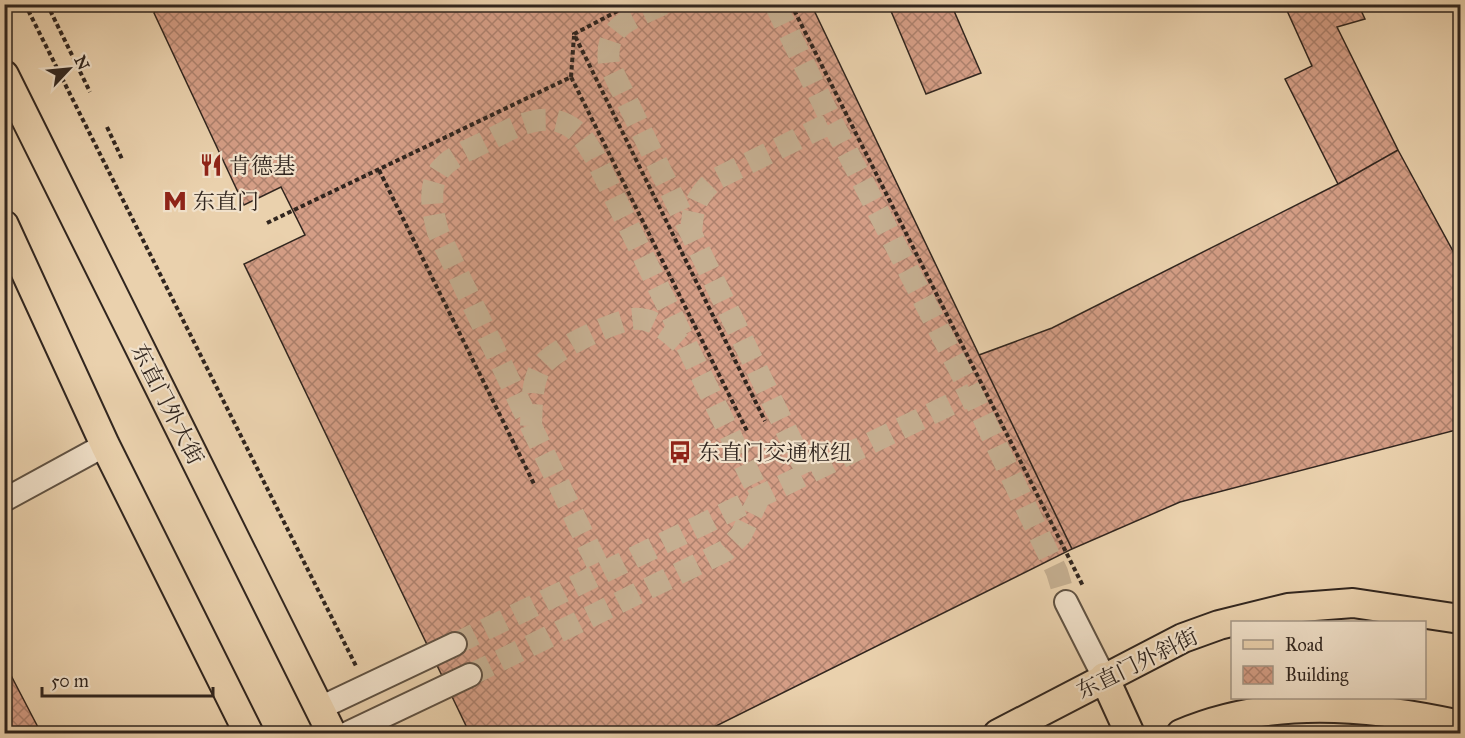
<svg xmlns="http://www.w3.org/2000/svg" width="1465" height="738" font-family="'IM FELL Great Primer','Noto Serif SC',serif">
<defs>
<pattern id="building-cross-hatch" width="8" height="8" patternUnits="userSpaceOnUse" patternTransform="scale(1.5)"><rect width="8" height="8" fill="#d59e86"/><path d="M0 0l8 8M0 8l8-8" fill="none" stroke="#ad816d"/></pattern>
</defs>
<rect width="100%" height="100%" fill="#ead1ad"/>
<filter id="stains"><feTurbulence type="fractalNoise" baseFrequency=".00333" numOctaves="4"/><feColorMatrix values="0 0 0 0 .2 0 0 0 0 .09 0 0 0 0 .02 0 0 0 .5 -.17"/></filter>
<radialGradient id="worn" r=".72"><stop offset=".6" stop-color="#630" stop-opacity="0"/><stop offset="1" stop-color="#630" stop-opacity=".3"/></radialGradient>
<path fill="url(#building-cross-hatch)" stroke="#31261f" stroke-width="1.5" d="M158 4H811L1072 549 700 734H470L244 264 305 235 281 187 244 205 154 13Z
M888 4H951L981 73 926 94Z
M1284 4H1358L1365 19 1337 27 1398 150 1338 184 1285 79 1312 66Z
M1398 150 1460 264V429L1180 502 1072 549 979 355 1052 328 1338 184Z
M4 662 41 733 4 734Z"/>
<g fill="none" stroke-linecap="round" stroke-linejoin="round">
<path stroke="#c5af91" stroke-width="22" stroke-dasharray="22 11" stroke-linecap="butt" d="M663 4C632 20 604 23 609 64L807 473
M775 4 832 122 972 394 1057 572 1066 602
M691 234C693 208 694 199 714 180L832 122
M531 426C532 407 531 384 541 367 550 351 609 324 628 320 633 318 641 319 646 320 661 324 673 336 684 346
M455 644 972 394
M470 675 725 551 741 535 760 496 595 157C591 151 587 143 582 137 552 103 515 127 483 143 469 150 450 157 440 170 427 188 433 213 438 232L601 572"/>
<g stroke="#5f5142" stroke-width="26">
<path id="minor" d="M4 500 105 445
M1066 602 1104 677
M320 708 455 644
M346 734 470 675"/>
</g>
<g stroke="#31261f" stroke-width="32">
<path id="major" d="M4 75 332 734
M4 225 105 445 249 734
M1104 677 1130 734
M998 734 1183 638 1219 625 1288 608 1353 603 1460 619
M1181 734C1270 696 1369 705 1460 725"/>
</g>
<path stroke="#31261f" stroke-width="4" stroke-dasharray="4.5 3" stroke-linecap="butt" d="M25 4 356 666
M47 4 90 92
M631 4 574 34 765 421
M791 4 1083 586
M571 77 574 36
M107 127 122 159
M379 170 534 484
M267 223 571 77 747 431"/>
<use href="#minor" stroke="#f1e1ca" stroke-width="22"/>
<use href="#major" stroke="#ead1ad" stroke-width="28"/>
</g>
<defs>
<g id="restaurant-bare" transform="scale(1.8)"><path d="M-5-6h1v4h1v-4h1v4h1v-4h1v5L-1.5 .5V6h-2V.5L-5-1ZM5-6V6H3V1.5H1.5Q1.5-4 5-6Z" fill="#8f2418" stroke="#f1e1ca" stroke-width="2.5" paint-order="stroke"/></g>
<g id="metro-bare" transform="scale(1.8)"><path d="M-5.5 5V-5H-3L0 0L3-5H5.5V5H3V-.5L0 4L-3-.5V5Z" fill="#8f2418" stroke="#f1e1ca" stroke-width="2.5" paint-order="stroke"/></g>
<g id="bus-bare" transform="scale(1.8)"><path d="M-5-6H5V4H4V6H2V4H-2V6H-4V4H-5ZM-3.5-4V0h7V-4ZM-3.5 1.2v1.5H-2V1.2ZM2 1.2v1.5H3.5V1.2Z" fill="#8f2418" stroke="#f1e1ca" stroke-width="2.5" paint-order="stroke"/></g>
</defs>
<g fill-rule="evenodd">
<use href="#restaurant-bare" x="211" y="165"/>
<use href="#metro-bare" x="175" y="201"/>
<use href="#bus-bare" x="680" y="452"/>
</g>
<g text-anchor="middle" stroke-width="4.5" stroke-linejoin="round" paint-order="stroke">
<g font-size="22" fill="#31261f" stroke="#f1e1ca" text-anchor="start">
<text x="229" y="173">肯德基</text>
<text x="193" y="209">东直门</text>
<text x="698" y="460">东直门交通枢纽</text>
</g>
<g font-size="22" fill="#31261f" stroke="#f1e1ca">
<text transform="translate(168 404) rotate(63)" y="8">东直门外大街</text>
<text transform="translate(1137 663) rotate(-26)" y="8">东直门外斜街</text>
</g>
</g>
<rect width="1465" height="738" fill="none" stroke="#ead1ad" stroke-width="24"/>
<rect x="6" y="6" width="1453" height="726" fill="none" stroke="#31261f" stroke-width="3"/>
<rect x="12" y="12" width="1441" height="714" fill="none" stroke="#31261f" stroke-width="1.5"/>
<rect x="1231" y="621" width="195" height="78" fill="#f1e1ca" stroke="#a49686" stroke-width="1.5"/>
<rect x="1243" y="640" width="30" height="9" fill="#ead1ad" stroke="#a49686" stroke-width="1.5"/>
<text x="1285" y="651" font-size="18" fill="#31261f">Road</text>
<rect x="1243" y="666" width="30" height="18" fill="url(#building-cross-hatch)" stroke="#a49686" stroke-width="1.5"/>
<text x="1285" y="681" font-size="18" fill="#31261f">Building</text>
<g transform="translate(69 69) rotate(64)" stroke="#f1e1ca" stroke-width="4.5" paint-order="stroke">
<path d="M0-4.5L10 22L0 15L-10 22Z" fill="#31261f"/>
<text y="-9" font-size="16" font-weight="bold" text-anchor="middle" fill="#31261f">N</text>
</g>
<path d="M42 687v9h171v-9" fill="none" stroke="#31261f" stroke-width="3"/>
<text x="51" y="687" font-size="18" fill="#31261f" stroke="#f1e1ca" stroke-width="4.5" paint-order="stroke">50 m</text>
<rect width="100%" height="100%" filter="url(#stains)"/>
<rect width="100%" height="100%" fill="url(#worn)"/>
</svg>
